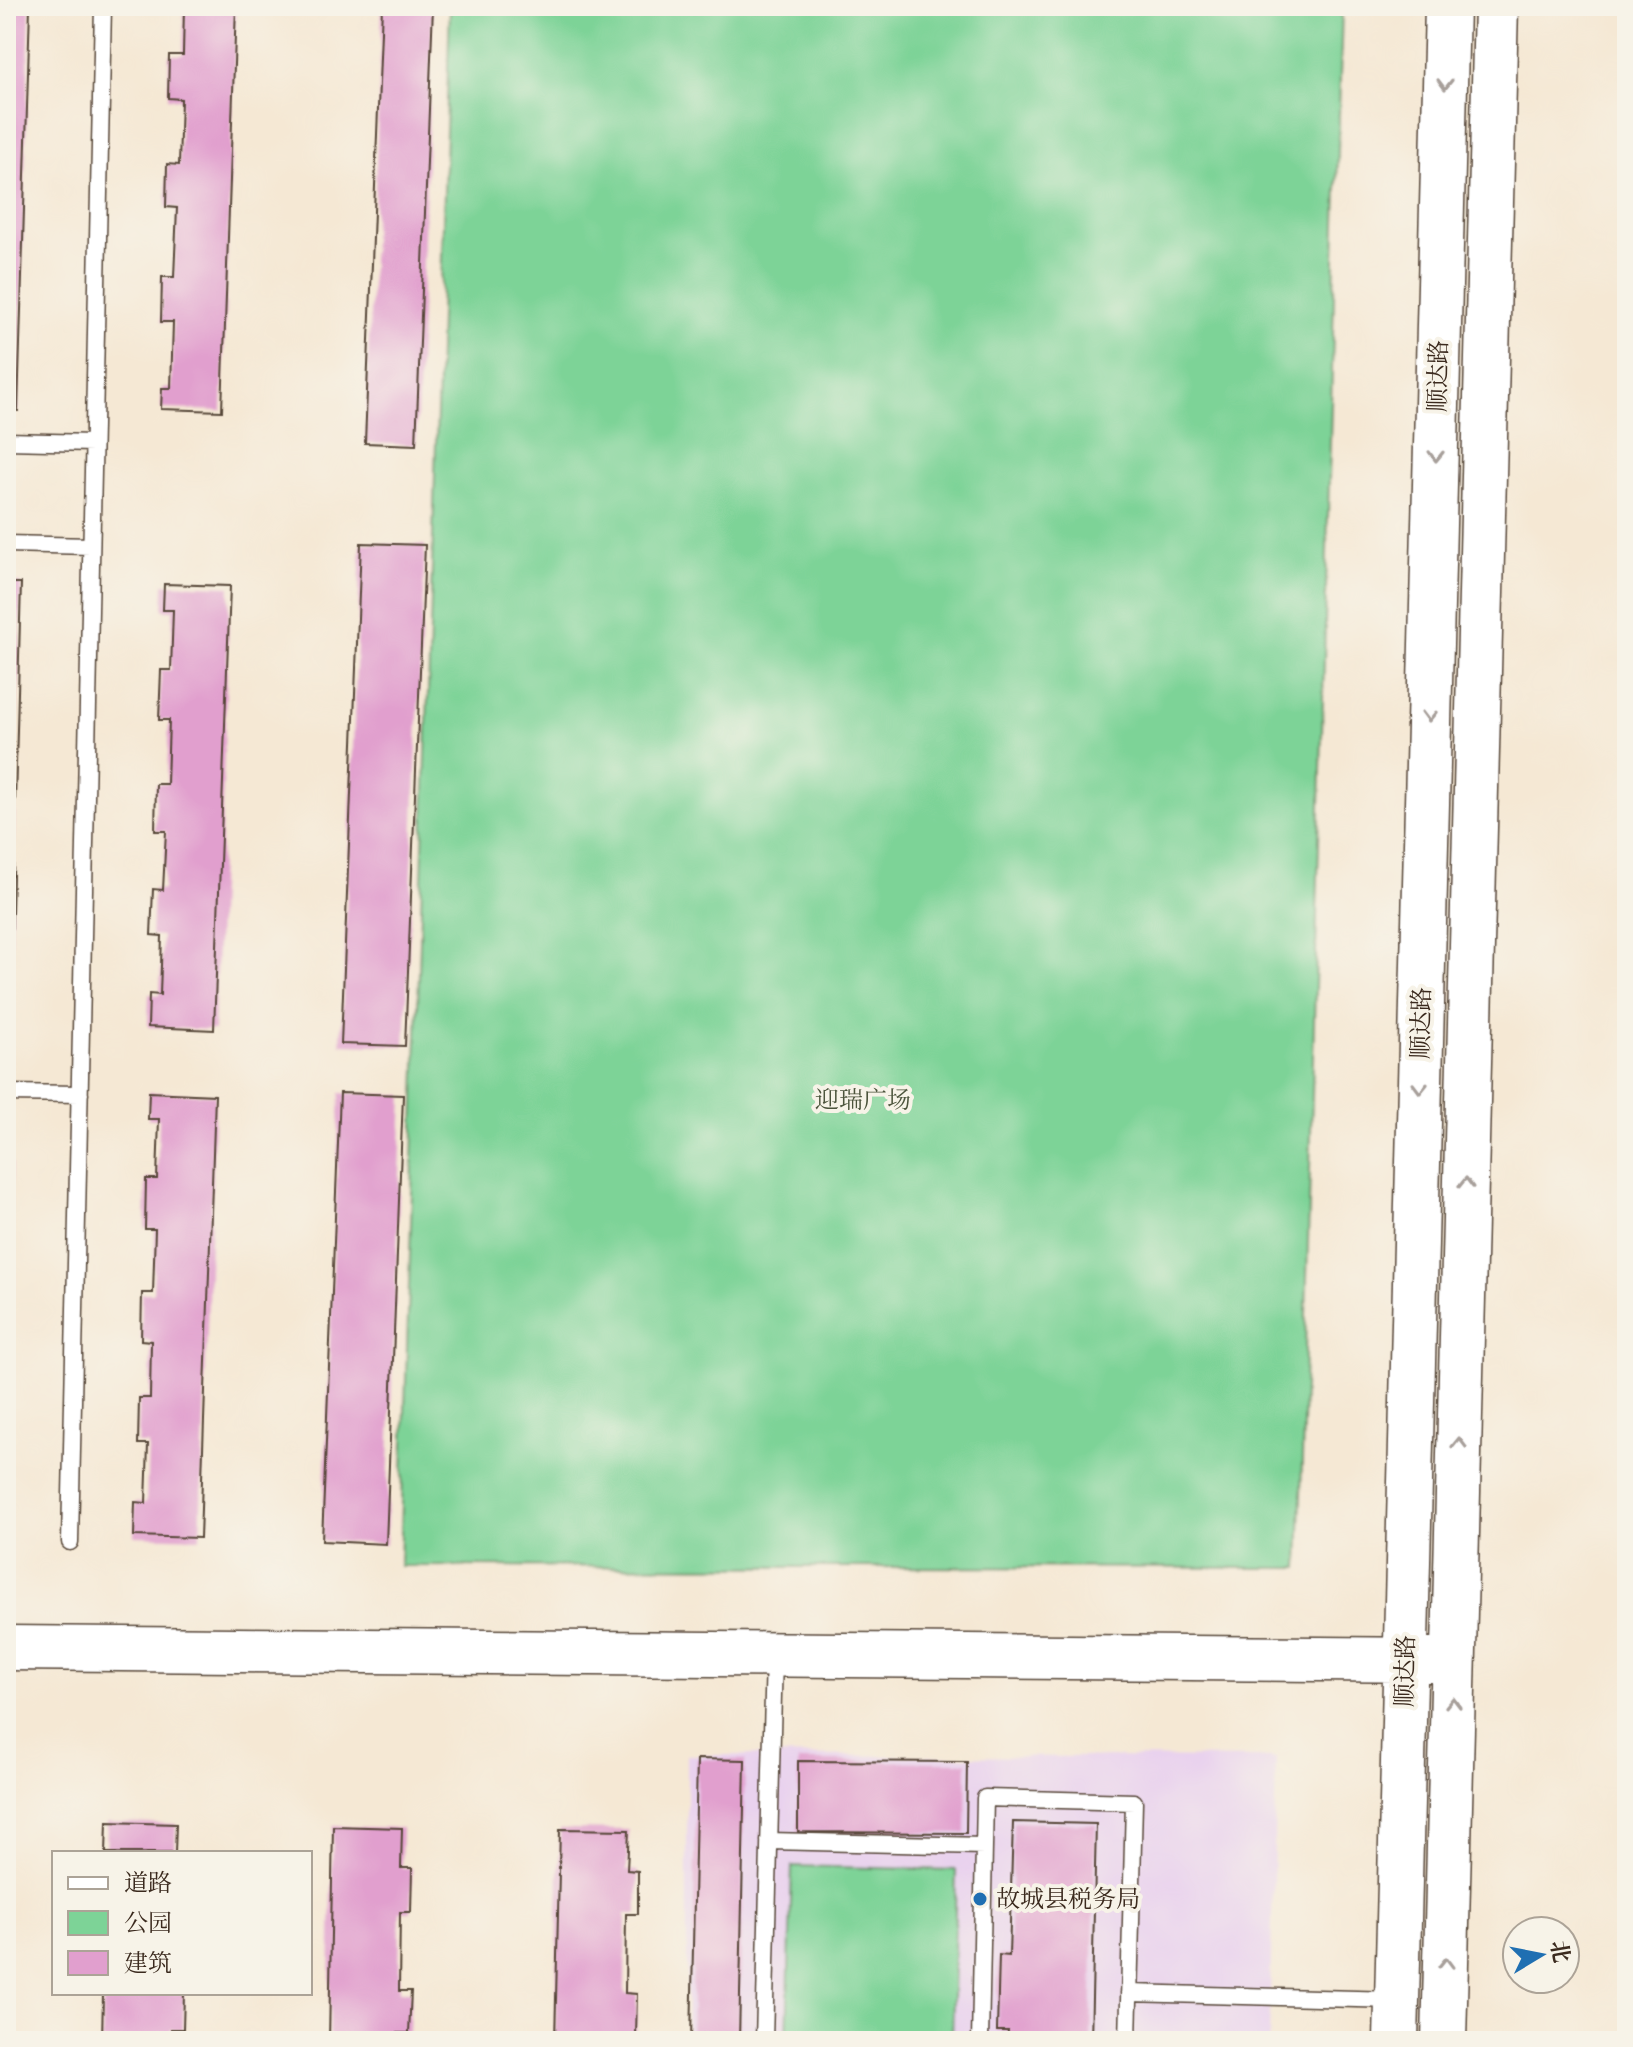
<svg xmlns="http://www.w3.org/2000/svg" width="1633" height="2047" font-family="'Libre Caslon Text','Noto Serif SC',serif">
<rect width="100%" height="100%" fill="#f7f3e8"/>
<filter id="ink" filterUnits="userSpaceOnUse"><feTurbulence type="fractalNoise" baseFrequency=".0125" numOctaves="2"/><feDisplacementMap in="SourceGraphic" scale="16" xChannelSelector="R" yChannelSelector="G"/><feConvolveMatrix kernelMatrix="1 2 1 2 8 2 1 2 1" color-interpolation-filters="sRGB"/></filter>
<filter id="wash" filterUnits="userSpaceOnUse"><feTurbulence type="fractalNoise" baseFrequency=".006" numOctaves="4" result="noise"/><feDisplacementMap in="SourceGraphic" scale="32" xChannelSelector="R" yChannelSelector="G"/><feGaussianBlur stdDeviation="1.8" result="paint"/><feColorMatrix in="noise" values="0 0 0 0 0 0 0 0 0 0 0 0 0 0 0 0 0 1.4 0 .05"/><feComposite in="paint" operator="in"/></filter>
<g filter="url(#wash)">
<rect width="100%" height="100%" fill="#f5e8d4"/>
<path fill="#e9d2ee" d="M687 1755 1276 1758 1269 2041H687Z"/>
<path fill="#7dd397" stroke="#5c7e5a" stroke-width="2" d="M450 6H1342L1299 1568 400 1566Z
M792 1866 956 1870 952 2041H787Z"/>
<g id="blocks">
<path fill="#e19fce" d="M6 6H30L18 411 6 410Z
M184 6H236L222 411 161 409 162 388H171L173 322H161L162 277H174L177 208 166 207 167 164 179 165 181 99 168 98 169 55H183Z
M382 6H433L416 445 365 443Z
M361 543 425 545 405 1046 341 1044Z
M6 583H21L9 1023H6Z
M164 584 230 586 214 1030 148 1027 149 994 160 995 162 936 151 935 153 889 163 890 166 831H155L156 784H167L169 720H159L161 670H171L173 610H163Z
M149 1092 215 1095 200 1538 134 1536 135 1502 146 1503 148 1444H138L139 1398H150L151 1341 141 1340 142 1293H153L155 1229H145L146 1179H157L159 1119H148Z
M340 1093 403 1095 386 1544 322 1541Z
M6 1163H12L10 1227H6Z
M697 1759 745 1760 739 2041H691Z
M798 1761 967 1762 966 1833 798 1832Z
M107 1822 176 1824 175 1853H106Z
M1013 1822 1096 1824 1091 2041H1007L1008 2031H997L999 1955 1009 1956Z
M333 1826 402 1828 401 1868H412L411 1912H400L399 1991H411L409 2033H398V2041H329Z
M560 1829 629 1830 627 1870 638 1871V1914H626L625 1993 637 1994 636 2036 624 2035V2041H555Z
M103 1993H184L183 2029H171V2041H102Z"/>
</g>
</g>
<g filter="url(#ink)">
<use href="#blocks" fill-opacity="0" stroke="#574639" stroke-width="2"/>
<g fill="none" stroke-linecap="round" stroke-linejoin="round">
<g stroke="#574639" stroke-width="19">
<path id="lane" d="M6 441 93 443
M6 544 91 546
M6 1093 80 1094
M70 1542 103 6
M769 1841 984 1846
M1129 1993 1395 2000
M764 2041 774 1656
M980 2041 985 1798 1134 1802 1128 2041"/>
</g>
<g stroke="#574639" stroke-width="47">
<path id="secondary" d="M6 1648 1436 1660
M1396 2041 1447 6
M1444 2041 1496 6"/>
</g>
<use href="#lane" stroke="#fff" stroke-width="16"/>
<use href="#secondary" stroke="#fff" stroke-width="44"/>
</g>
<defs><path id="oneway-chevron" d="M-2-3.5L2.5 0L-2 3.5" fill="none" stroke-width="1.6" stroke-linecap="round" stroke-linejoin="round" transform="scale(2)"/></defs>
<g stroke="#a79f9a">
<use href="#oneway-chevron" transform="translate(1445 84) rotate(91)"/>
<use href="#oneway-chevron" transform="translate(1436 456) rotate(91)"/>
<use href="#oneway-chevron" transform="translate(1429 716) rotate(91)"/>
<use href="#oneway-chevron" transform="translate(1420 1088) rotate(91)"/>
<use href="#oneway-chevron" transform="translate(1466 1183) rotate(-89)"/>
<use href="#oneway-chevron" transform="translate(1459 1443) rotate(-89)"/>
<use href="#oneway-chevron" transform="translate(1453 1703) rotate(-89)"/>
<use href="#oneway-chevron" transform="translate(1446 1963) rotate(-89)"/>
</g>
</g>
<circle fill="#1f6fb2" stroke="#f7f3e8" stroke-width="3" cx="980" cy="1899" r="8"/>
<g text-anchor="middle" stroke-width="8" stroke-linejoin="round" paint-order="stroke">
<g font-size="24" fill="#3b2a1e" stroke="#f7f3e8">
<text transform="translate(1438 376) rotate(-89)" y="8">顺达路</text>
<text transform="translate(1421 1023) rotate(-89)" y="8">顺达路</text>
<text transform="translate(1405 1671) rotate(-89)" y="8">顺达路</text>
</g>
<g font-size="24" fill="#4c543c" stroke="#f7f3e8">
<text x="863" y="1108">迎瑞广场</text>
</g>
<g font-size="24" fill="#3b2a1e" stroke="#f7f3e8" text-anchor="start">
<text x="996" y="1907">故城县税务局</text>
</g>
</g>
<rect width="1633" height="2047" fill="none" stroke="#f7f3e8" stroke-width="32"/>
<rect x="52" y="1851" width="260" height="144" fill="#f7f3e8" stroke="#aca397" stroke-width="2"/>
<rect x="68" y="1877" width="40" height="12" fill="#ffffff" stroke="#aca397" stroke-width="2"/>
<text x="124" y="1891" font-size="24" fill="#3b2a1e">道路</text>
<rect x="68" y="1911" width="40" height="24" fill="#7dd397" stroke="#aca397" stroke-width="2"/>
<text x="124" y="1931" font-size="24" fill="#3b2a1e">公园</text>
<rect x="68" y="1951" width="40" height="24" fill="#e19fce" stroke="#aca397" stroke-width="2"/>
<text x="124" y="1971" font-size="24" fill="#3b2a1e">建筑</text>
<g transform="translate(1541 1955) rotate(80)"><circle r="38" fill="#f7f3e8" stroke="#aca397" stroke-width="2"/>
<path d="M0-6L14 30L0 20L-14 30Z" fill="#1f6fb2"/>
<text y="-12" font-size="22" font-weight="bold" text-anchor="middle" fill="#3b2a1e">北</text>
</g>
</svg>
